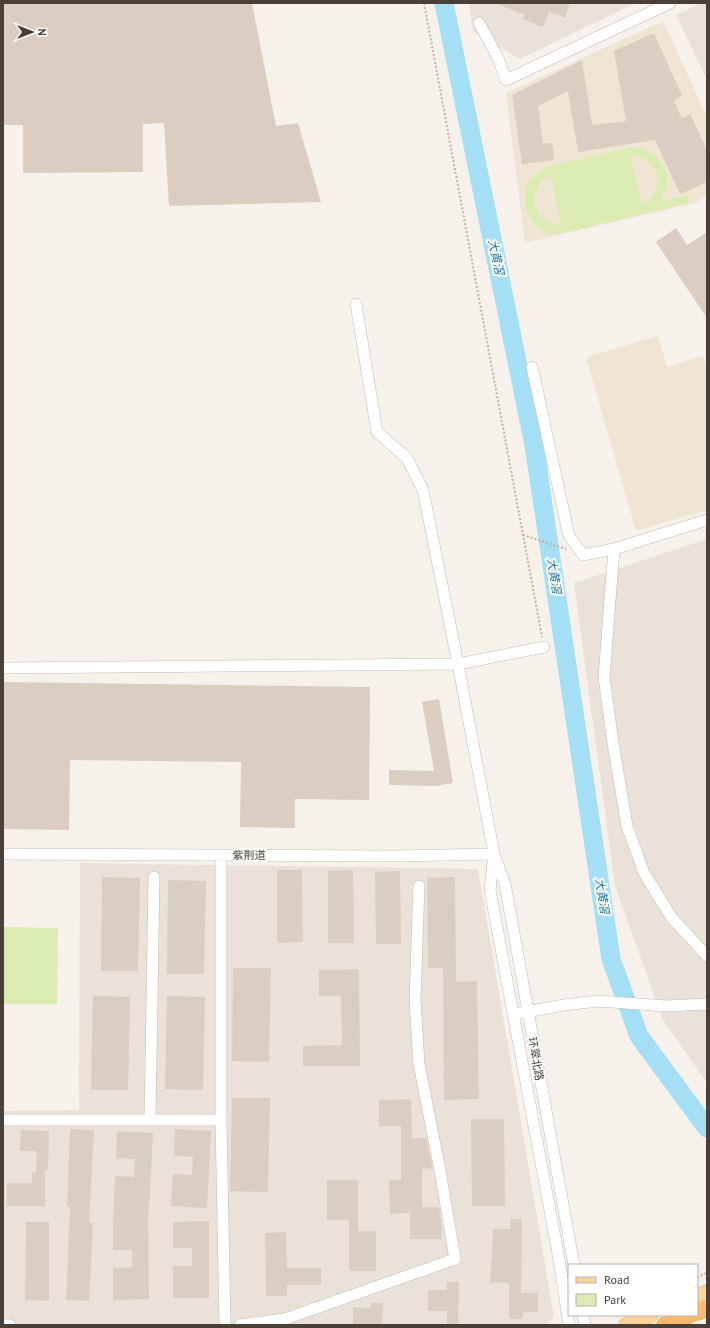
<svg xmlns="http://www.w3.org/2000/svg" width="710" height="1328" font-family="'PT Sans','Noto Sans SC',sans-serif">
<rect width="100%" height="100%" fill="#f6f1ea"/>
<path fill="#eae2d8" d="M469 3H636L520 59 473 32Z
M702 3H707V80L676 15Z
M707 539V1083L663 1020 615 886 574 583Z
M80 863 478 869 554 1317 545 1325H3V1111L79 1110Z"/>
<path fill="#f0e4d3" d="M663 21 707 117V195L695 203 525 243 506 93Z
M658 336 667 367 703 356 707 369V510L636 531 586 357Z"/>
<path fill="#daecb1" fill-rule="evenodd" d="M639 147 657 157 667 174V184L660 201 687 195 689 203 562 233C558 233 554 234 550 233 542 231 532 224 529 216 526 210 524 203 525 196 527 167 558 164 581 159 597 155 613 151 628 148ZM630 156C660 155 667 193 642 205ZM551 175 561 224V225C531 223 524 188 551 175Z
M3 927 58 928 57 1004H3Z"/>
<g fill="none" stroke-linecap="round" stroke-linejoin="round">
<path stroke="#a4dff5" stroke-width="19" d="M444 3 534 445 611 959 639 1036 707 1128"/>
</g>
<path fill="#dbcdc1" d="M3 3H252L276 126 298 123 321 202 169 206 164 123 143 124V172L23 173V125H3Z
M495 3H570L565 18 549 12 543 27 523 19 525 15Z
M654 33 682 96 674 101 682 119 690 114 707 150V182L680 194 655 140 578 152 568 91 538 106 543 144 552 143 554 160 522 164 512 95 582 60 592 125 626 121 614 51Z
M676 228 687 245 707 232V318L656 242Z
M3 682 370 687 369 800 295 799V828L240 827 241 762 70 760 69 830 3 829Z
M439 699 453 783 436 786 389 785V770L434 771 422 702Z
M277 870H302L303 942 277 943Z
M353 870 354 943H328V871Z
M400 871 401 944H376L375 872Z
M102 877 140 878 138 971H101Z
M455 877 456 982 477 981 479 1099 444 1100 443 968H428L427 878Z
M168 880 206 881 204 974H167Z
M233 968H271L269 1062 232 1061Z
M359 969 360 1066H303V1046L342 1045 341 996H319V970Z
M93 996 130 997 128 1090H91Z
M167 996 205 997 203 1090 165 1089Z
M232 1098H270L268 1192 230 1191Z
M411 1099 412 1138H426L432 1165V1168L422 1169V1207H439L441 1221 442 1239H410V1213L390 1214 389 1180H401V1126H379V1100Z
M471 1119H504L505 1206H472Z
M70 1129 94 1130 89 1223H93L89 1301 66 1300 70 1207H67Z
M175 1129 211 1131 207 1208 171 1206 173 1174 192 1175 193 1157 174 1156Z
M21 1130 49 1131 48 1170H45V1206H7V1183H32V1172H36L37 1151H20Z
M117 1131 153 1133 149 1210 148 1209 149 1299 113 1300V1268L132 1267V1250H113V1222L115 1176 134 1177 135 1159 116 1158Z
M327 1180H358V1231H376V1271H349V1220H327Z
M510 1219H522L521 1293H538V1312H523V1319H509V1283L490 1282 491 1261H492L493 1229H510Z
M209 1221V1298H173V1266H192V1248H173V1222Z
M26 1222H49V1301L25 1300Z
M286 1232 287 1268H321V1285H287V1296H266L265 1233Z
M447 1282H459L458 1325H447V1311H428V1290H447Z
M371 1303H383L382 1325H353V1307L371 1308Z"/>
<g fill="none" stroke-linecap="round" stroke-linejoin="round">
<g stroke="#c5baaf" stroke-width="12">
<path id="minor" d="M479 23 498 58 506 80 670 3
M356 304 377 432 407 458 423 490 458 664 494 854 490 890 559 1259 569 1325
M532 367 569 536 583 555 614 549 707 520
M614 549 604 677 613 743 627 826 644 873 672 918 707 956
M3 668 458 664 544 647
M3 854 395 856 494 854
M221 855V1120L225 1325
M495 857 505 884 574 1265
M521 1013 564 1005 598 1001 666 1006 707 1004
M3 1120H221
M150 1120 154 877
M583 1315 585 1325
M3 1325H10
M240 1325 285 1319 455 1259 440 1170 419 1064 415 1000 419 886"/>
</g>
<g stroke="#ebaf62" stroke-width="15">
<path id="major" d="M697 1296 707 1292
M626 1325 651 1315"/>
</g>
<g stroke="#e78b32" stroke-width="17">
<path id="highway" d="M697 1312 707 1308
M665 1325 689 1315"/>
</g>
<path stroke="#c5b19c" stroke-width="2" stroke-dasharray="2 2" stroke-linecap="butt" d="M424 3 542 637
M523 535 566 549
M697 1277 707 1273"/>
<use href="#minor" stroke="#fff" stroke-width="11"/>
<use href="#major" stroke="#ffd49a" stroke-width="14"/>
<use href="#highway" stroke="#ffb96c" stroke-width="16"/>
</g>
<g text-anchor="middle" stroke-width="4" stroke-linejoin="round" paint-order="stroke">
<g font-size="11" fill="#4a4037" stroke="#fff">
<text x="249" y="859">紫荆道</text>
<text transform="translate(536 1059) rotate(80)" y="4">环翠北路</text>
</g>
<g font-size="12" font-style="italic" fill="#237a9c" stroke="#fff">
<text transform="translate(496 257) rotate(78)" y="4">大黄滘</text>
<text transform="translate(554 576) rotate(81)" y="4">大黄滘</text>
<text transform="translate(602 896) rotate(81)" y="4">大黄滘</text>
</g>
</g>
<rect width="710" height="1328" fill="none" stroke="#4a4037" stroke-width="8"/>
<rect x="568" y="1264" width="130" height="52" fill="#ffffff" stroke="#b7b3af"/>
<rect x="576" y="1277" width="20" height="6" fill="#ffd49a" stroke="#b7b3af"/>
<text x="604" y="1284" font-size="12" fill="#4a4037">Road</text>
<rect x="576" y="1294" width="20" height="12" fill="#daecb1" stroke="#b7b3af"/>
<text x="604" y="1304" font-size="12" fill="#4a4037">Park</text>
<g transform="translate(32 32) rotate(90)" stroke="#ffffff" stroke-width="3" paint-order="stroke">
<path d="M0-3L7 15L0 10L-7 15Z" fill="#4a4037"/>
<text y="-6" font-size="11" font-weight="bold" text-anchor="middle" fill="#4a4037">N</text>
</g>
</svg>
